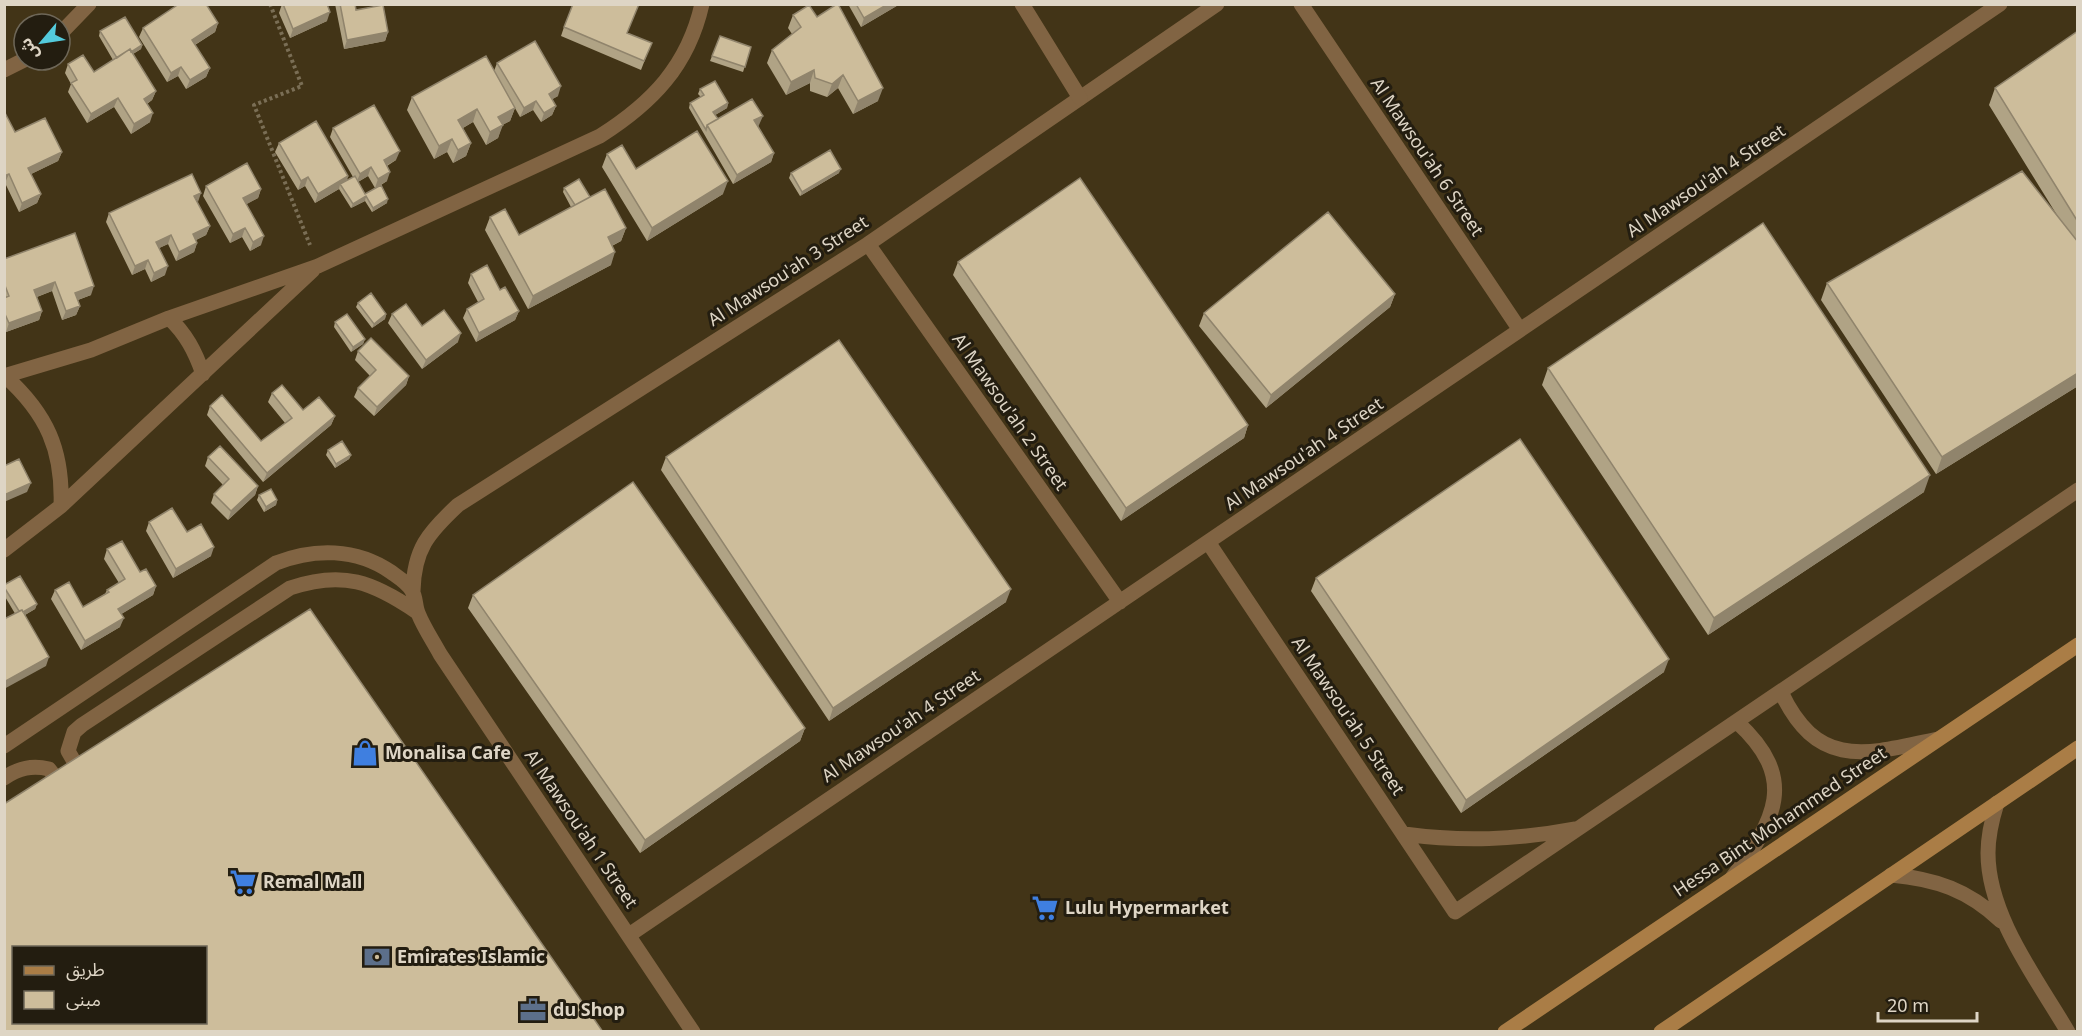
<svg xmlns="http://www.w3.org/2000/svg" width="2082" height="1036" font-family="'Noto Sans','Noto Sans Arabic',sans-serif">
<rect width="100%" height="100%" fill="#423417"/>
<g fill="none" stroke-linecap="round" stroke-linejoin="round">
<path stroke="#7a6e55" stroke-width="4" stroke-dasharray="3 3" stroke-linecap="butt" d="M270 4 302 86 254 105 310 245"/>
<path stroke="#816443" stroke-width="15" d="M1301 4 1520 330
M868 244 1120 602
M1208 542 1455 912 2078 490
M413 591C414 549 428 533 458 505L868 244 1217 4
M1781 692C1818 771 1868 754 1938 739
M4 746 276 563C314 548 356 548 391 572 398 577 408 583 412 591 416 597 415 606 418 613 424 628 433 641 440 654L693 1032
M79 770 68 751 74 732 82 725 290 588C343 570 373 582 417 612
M4 778C19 768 32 765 49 769L59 782
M1404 834C1463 842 1515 840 1574 829
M1732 878C1775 820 1799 779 1737 722
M629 935 2000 4"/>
<path stroke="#816443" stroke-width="15" d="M1022 4 1080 98
M60 34 89 4
M4 70 24 60
M169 318C186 334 195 351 203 374
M4 376 91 350 169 318 318 266 600 136C652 103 688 66 702 4
M5 376C47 414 63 450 61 506
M4 550 61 506 313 270
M1997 803C1992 819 1988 836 1988 853 1988 916 2037 979 2068 1032
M1891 875C1936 879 1968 890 2001 921"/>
<path stroke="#aa7d46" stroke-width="15" d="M1505 1032 2078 645
M1661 1032 2078 748"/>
</g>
<path fill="#b0a385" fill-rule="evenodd" d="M282 4H327V21L290 38 279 13Z
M335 4H355L356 10 388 32 385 41 344 49Z
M848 4H900L861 27Z
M793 15 817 17 878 101 853 114 838 88 827 97 810 91V83L786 95 767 63 772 50 792 34 788 28Z
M218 23 215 32 195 45 210 68 206 77 186 89 178 76 167 82 139 37 143 28Z
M564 27 628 33 648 52 641 70 561 36Z
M100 31 142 45 141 49 133 54 156 91 152 100 147 104 150 122 131 134 114 107 87 123 68 92 71 84 65 73 68 64 94 72 113 60 99 36Z
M2078 31V386L1936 474 1821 300 1827 283 2060 220 1989 105 1995 88Z
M751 47 743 72 710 61 712 56Z
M497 63 558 96 552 99 556 106 552 115 541 122 533 110 520 117 511 101 515 108 510 121 502 125 498 138 486 145 473 122 463 128 471 143 466 156 453 163 447 152 434 159 407 110 412 97 494 71Z
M700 89 728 103 727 108 715 115 718 119 759 125 758 126 774 153 771 162 733 184 689 108 690 103 701 97 698 94Z
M333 128 396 160 387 166V181L381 185 387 203 372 212 365 201 351 208 339 189 315 203 305 186 298 190 275 152 279 143 348 176 347 180 353 177 330 137ZM368 176 375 188 365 194 358 182Z
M15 132 62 152 58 161 31 174 41 194 37 203 19 212 5 183Z
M607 154 636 169 723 194 647 241 602 167Z
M791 173H839L800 196 789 178Z
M206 186 261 189 258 198 246 204 261 245 250 251 242 237 230 243 203 196Z
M564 188 590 197 626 228 621 241 612 246 611 265 528 309 485 230 490 217 519 235 571 207 563 192Z
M197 202 210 226 206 235 196 240 197 243 194 252 176 261 168 244 159 248 165 275 151 282 145 269 132 275 106 222 109 213Z
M4 259 91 295 78 300 80 306 76 315 62 320 52 291 37 297 42 311 39 320 6 332 4 329Z
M958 262 1248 425 1244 438 1121 521 953 275Z
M471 274 500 290 519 311 515 320 476 342 463 318 467 309 478 302 468 283Z
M1395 294 1390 307 1266 408 1199 326 1204 313Z
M358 303 386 314 385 319 372 328 356 307Z
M392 314 422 326 458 342 422 369 388 323Z
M335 322 365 339 363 344 351 352 334 327Z
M358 351 409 376 406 385 374 416 354 397 358 388 370 376 355 360Z
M1548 368 1924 492 1708 635 1542 385Z
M272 393 303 410 335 416 331 425 263 482 207 415 210 406 261 441 285 423 268 402Z
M328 450 351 455 349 459 335 468 326 455Z
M208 457 258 486 255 495 228 520 211 503 214 494 223 485 205 466Z
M666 457 1006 602 829 721 661 470Z
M259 495 277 500 276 505 264 512 257 500Z
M149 522 187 532 211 556 173 578 146 531Z
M107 549 140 572 156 586 153 595 121 614 120 627 81 650 51 599 55 590 83 607 105 594 107 590 119 583 104 559Z
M1316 578 1664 672 1461 813 1311 591Z
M4 585 37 604 35 609 25 615 46 666 4 595Z
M473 595 805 728 800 741 640 853 468 608Z"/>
<path fill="#90846c" d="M888 4H900L861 27 864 18Z
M330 12 327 21 290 38 293 29Z
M218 23 215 32 188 49 192 40Z
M388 32 385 41 344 49 347 40Z
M142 45 141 49 116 64 118 60Z
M181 67 178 76 167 82 171 73Z
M210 68 206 77 186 89 190 80Z
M814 70 810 83 786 95 791 82Z
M843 75 838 88 827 97 832 84Z
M561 86 558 96 546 103 549 94Z
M883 88 878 101 853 114 858 101Z
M156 91 152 100 140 108 144 99Z
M118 98 114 107 87 123 91 114Z
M536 101 533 110 520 117 524 108Z
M728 103 727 108 712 117 713 112Z
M556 106 552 115 541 122 544 113Z
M515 108 510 121 493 130 498 117Z
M477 109 473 122 454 133 458 120Z
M153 113 150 122 131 134 134 124Z
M763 116 759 125 751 130 754 120Z
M503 125 498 138 486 145 490 132Z
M452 139 447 152 434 159 439 146Z
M471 143 466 156 453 163 458 150Z
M400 151 396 160 380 169 384 160Z
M62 152 58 161 25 177 28 168Z
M774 153 771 162 733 184 737 175Z
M371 167 368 176 356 183 360 174Z
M841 169 839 173 800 196 802 192Z
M390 172 387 181 375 188 378 179Z
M9 174 5 183 4 184V176Z
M348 176 345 185 340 184 339 189 315 203 318 194Z
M308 177 305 186 298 190 301 181Z
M728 181 723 194 647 241 652 228Z
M261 189 258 198 240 208 243 198Z
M201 193 198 202 194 196Z
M41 194 37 203 19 212 22 203Z
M366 196 365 201 351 208 353 204Z
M388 199 387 203 372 212 373 208Z
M210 226 206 235 190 243 193 234Z
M245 228 242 237 230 243 233 234Z
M626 228 621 241 603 250 608 237Z
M171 235 168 244 153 251 156 242Z
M264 236 261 245 250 251 253 242Z
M197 243 194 252 176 261 179 252Z
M615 252 611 265 528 309 533 296Z
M148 260 145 269 132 275 135 266Z
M168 266 165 275 151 282 154 273Z
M55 282 52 291 31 299 34 290Z
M94 286 91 295 72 302 75 293Z
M1395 294 1390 307 1266 408 1271 395Z
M80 306 76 315 62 320 66 311Z
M42 311 39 320 6 332 9 323Z
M519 311 515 320 476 342 479 333Z
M386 314 385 319 372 328 374 324Z
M461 333 458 342 422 369 426 360Z
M365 339 363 344 351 352 353 347Z
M2078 373V386L1936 474 1942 457Z
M409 376 406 385 374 416 377 407Z
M335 416 331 425 263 482 267 473Z
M1248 425 1244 438 1121 521 1126 508Z
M351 455 349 459 335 468 336 464Z
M1930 475 1924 492 1708 635 1714 618Z
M31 483 27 492 4 502V495Z
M258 486 255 495 228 520 231 511Z
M277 500 276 505 264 512 266 507Z
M214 547 211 556 173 578 176 569Z
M156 586 153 595 115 618 118 609Z
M1011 589 1006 602 829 721 833 708Z
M37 604 35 609 18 619 20 614Z
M124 618 120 627 81 650 85 641Z
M49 657 46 666 4 689V682Z
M1669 659 1664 672 1461 813 1466 800Z
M805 728 800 741 640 853 645 840Z"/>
<path fill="#cdbd9b" stroke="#90846c" stroke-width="1.5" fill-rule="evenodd" d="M179 4H206L218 23 192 40 210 68 190 80 181 67 171 73 143 28Z
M283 4H327L330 12 293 29Z
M340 4H355L356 10 383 5 388 32 347 40Z
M573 4H639L627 33 652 43 644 61 564 27Z
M837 4H838L883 88 858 101 843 75 832 84 815 78 814 70 791 82 772 50 801 27 793 15 809 5 817 17Z
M856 4H888L864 18Z
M125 17 142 45 131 52 130 49 117 58 100 31Z
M2078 31V222L1995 88Z
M720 36 751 47 745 67 712 56Z
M535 41 561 86 549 94 556 106 544 113 536 101 524 108 497 63Z
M130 49 156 91 144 99 153 113 134 124 118 98 91 114 71 83 77 80 68 64 83 55 94 72Z
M486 56 515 108 498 117 503 125 490 132 477 109 458 120 471 143 458 150 452 139 439 146 412 97Z
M715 81 728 103 713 112 718 119 707 125 706 130 690 103 704 95 700 89Z
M752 99 763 116 754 120 774 153 737 175 707 125Z
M374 105 400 151 384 160 390 172 378 179 371 167 360 174 333 128Z
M4 111 15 132 45 118 62 152 28 168 41 194 22 203 9 174 4 176Z
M316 121 348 176 318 194 308 177 301 181 279 143Z
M697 131 728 181 652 228 607 154 622 145 636 169Z
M830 150 841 169 802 192 791 173Z
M247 163 261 189 243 198 264 236 253 242 245 228 233 234 206 186Z
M2022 171 2078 242V373L1942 457 1827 283Z
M192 174 201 193 194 196 210 226 193 234 197 243 179 252 171 235 156 242 168 266 154 273 148 260 135 266 109 213Z
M355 176 365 194 381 185 388 199 373 208 366 196 353 204 340 184Z
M1080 178 1248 425 1126 508 958 262Z
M579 179 590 197 575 205 564 188Z
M605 189 626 228 608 237 615 252 533 296 490 217 505 209 519 235Z
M1328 212 1395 294 1271 395 1204 313Z
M1763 223 1930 475 1714 618 1548 368Z
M75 233 94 286 75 293 80 306 66 311 55 282 34 290 42 311 9 323 4 312V298L9 296 4 283V259Z
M487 265 500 290 505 287 519 311 479 333 467 309 484 299 471 274Z
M371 293 386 314 374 324 358 303Z
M406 304 422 326 444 310 461 333 426 360 392 314Z
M347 314 365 339 353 347 335 322Z
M371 338 409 376 377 407 358 388 376 370 358 351Z
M839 340 1011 589 833 708 666 457Z
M282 385 303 410 319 397 335 416 267 473 210 406 222 395 261 441 292 418 272 393Z
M1520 439 1669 659 1466 800 1316 578Z
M342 441 351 455 336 464 328 450Z
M220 446 258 486 231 511 214 494 229 479 208 457Z
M19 459 31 483 4 495V466Z
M633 482 805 728 645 840 473 595Z
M271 489 277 500 266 507 259 495Z
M172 508 187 532 201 524 214 547 176 569 149 522Z
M122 541 140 572 146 569 156 586 118 609 124 618 85 641 55 590 69 582 83 607 109 592 107 590 125 579 107 549Z
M20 576 37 604 23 612 22 610 19 611 4 587V585Z
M310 609 603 1032H4V804ZM14 948H206V1023H14Z
M22 610 49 657 4 682V619Z"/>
<defs>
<g id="shop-bare" transform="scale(2.07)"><path d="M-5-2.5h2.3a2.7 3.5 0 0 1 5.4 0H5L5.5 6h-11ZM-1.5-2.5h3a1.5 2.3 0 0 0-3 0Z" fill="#3f7fe0" stroke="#231d10" stroke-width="2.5" paint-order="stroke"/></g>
<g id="supermarket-bare" transform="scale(2.07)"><path d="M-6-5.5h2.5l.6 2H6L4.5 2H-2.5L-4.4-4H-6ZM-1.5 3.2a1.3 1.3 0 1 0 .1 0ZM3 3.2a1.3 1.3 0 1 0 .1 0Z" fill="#3f7fe0" stroke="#231d10" stroke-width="2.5" paint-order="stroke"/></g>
<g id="bank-bare" transform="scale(2.07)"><path d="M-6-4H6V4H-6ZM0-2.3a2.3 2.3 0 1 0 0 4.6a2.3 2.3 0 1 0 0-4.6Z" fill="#5c6f8a" stroke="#231d10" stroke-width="2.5" paint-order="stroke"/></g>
<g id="office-bare" transform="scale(2.07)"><path d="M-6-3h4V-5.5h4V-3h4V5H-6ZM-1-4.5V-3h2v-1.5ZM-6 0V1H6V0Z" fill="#5c6f8a" stroke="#231d10" stroke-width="2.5" paint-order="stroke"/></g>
</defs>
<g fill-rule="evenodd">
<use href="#shop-bare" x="365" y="753"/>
<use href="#supermarket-bare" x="243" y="882"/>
<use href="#supermarket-bare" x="1045" y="908"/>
<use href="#bank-bare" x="377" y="957"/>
<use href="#office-bare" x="533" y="1010"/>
</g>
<g text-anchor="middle" stroke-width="6" stroke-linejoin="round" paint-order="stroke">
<g font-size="18" fill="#ded5c5" stroke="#231d10">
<text transform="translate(1427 157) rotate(56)" y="6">Al Mawsou'ah 6 Street</text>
<text transform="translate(1706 181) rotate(-34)" y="6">Al Mawsou'ah 4 Street</text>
<text transform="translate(788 271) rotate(-33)" y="6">Al Mawsou'ah 3 Street</text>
<text transform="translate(1010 412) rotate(55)" y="6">Al Mawsou'ah 2 Street</text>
<text transform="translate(1304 454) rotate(-34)" y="6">Al Mawsou'ah 4 Street</text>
<text transform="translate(1348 716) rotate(56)" y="6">Al Mawsou'ah 5 Street</text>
<text transform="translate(901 726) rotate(-34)" y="6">Al Mawsou'ah 4 Street</text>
<text transform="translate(1780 822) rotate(-34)" y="6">Hessa Bint Mohammed Street</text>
<text transform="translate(581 829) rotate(56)" y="6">Al Mawsou'ah 1 Street</text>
</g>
<g font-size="18" font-weight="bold" fill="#ded5c5" stroke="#231d10" text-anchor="start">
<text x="385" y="759">Monalisa Cafe</text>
<text x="263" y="888">Remal Mall</text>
<text x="1065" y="914">Lulu Hypermarket</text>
<text x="397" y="963">Emirates Islamic</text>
<text x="553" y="1016">du Shop</text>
</g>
</g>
<rect width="2082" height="1036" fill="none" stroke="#ded5c5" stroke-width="12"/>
<rect x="12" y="946" width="195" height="78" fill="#231d10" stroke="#6e6758" stroke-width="1.5"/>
<rect x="24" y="966" width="30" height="9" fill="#aa7d46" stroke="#6e6758" stroke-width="1.5"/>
<text x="66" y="976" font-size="18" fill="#ded5c5">طريق</text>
<rect x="24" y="991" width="30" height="18" fill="#cdbd9b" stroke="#6e6758" stroke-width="1.5"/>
<text x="66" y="1006" font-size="18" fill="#ded5c5">مبنى</text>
<g transform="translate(42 42) rotate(241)"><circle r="28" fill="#231d10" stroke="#6e6758" stroke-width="1.5"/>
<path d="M0-4.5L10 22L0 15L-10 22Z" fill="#53cadc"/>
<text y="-9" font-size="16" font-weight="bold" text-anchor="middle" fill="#ded5c5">ش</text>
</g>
<path d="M1878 1012v9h99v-9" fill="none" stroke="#ded5c5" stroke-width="3"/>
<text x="1887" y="1012" font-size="18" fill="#ded5c5" stroke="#231d10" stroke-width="4.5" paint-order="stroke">20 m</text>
</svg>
